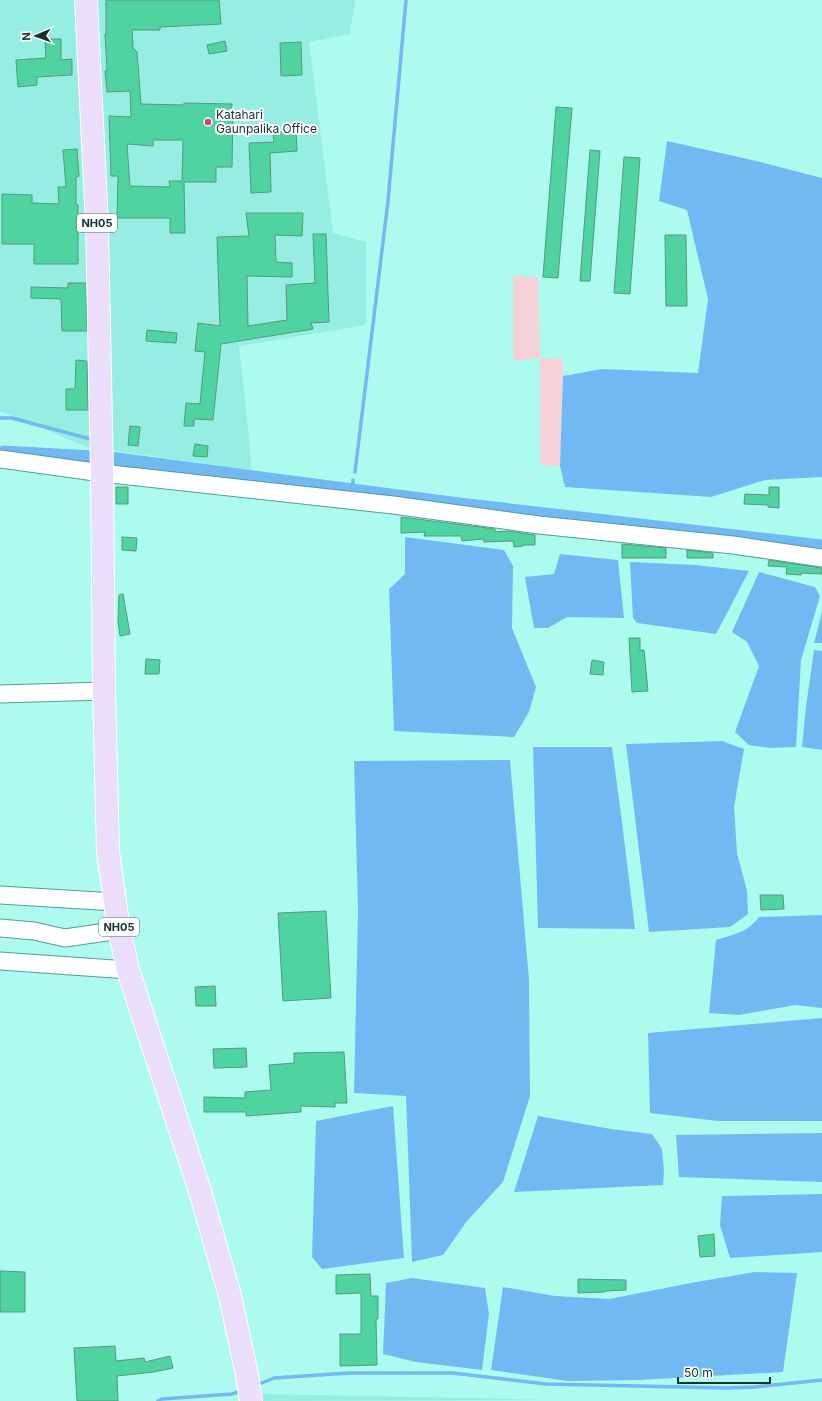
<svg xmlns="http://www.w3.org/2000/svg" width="822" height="1401" font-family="Inter,sans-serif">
<rect width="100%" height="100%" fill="#adfbef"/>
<path fill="#96ede1" d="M0 0H355L350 34 309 42 333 233 366 242V325L239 346 249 439 251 470 87 447 3 412H0Z
M261 1394 553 1400 262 1401Z"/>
<path fill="#f4d2d8" d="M513 276 538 277 540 358 563 359 560 466 540 465V358L513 361Z"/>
<path fill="#71b9f3" d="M667 141 752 160 822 178V477L765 480 711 497 565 487 560 466 563 376 602 369 698 373 708 299 687 210 659 201Z
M405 537 504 550 513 566 512 628 536 687 529 712 514 737 394 731 389 589 405 574Z
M560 554 618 560 624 618 567 617 548 628H534L525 577 554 574Z
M630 562 695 565 749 571 716 634 637 623 633 618Z
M759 572 815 587 820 596 801 660 796 747 770 748 749 745 735 732 759 666 747 642 732 632Z
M822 611V643H814Z
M814 650 822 651V750L802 747 806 707Z
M722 741 744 749 734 807 737 853 747 891 748 914 730 927 649 932 626 744Z
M533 747H612L622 822 635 929 538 928Z
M510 760 529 980 530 1096 503 1182 467 1221 443 1255 412 1262 406 1096 354 1093 358 910 354 761Z
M822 915V1008L795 1005 739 1015 709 1013 716 940C734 934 747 933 759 917Z
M822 1018V1121H718L650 1113 648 1033Z
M393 1106 404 1258 322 1269 312 1257 316 1121Z
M538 1116 611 1129 652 1134 662 1149 664 1172 663 1185 514 1192Z
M822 1133V1182L679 1177 676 1135Z
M822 1194V1252L730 1258 720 1225 722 1196Z
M755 1272 797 1273 783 1372 638 1380 568 1381 491 1370 503 1287 555 1296 609 1299 696 1282Z
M412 1278 485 1288 489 1314 482 1370 416 1362 383 1354 386 1283Z"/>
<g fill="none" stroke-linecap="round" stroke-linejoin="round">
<path stroke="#71b9f3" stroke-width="3.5" d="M0 418H12L94 440
M355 472 388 201 406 0
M353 480V490
M257 1385 274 1378 349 1373H453L546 1384 727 1388 755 1387 822 1380
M158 1401 162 1399 232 1394 241 1391"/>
<path stroke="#71b9f3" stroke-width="13" d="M4 452 110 458 459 504 822 546"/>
</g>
<path fill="#4fd4a1" stroke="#59977c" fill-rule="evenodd" d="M106 0H219L221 24 160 27V30H132L133 48 137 52 141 104 184 105V103L232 104 231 109H233L232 167H216V182H184L185 233H170V218H117L118 176H111L109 116 131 117 130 91 107 92 105 71 107 70 105 34H106ZM153 140H183L182 181H169L170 187 130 186 127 144 153 146Z
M45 39H61V60L72 59V75L37 77V85L18 87 16 60 46 58Z
M225 41 227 51 209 54 207 45Z
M301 42 302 75 281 76 280 43Z
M556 107 572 108 558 278 543 277Z
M273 132H296L297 151 270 153 271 192 251 193 249 143 274 142Z
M77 149 79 176 76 177V205H78V264H34V244H2V194L32 195V203L59 204 58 187H66L63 150Z
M590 150 600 151 590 281H580Z
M624 157 640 158 630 294 614 293Z
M246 213H303L302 236 275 235 276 262 292 263V277L247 276 248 326 287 320 286 285 315 283 313 234H326L329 322 311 323 313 329 221 344 213 420 194 419V426H184L186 403 200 404 205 352 195 351 198 323 220 326 217 237 249 236Z
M665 235H686L687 306H666Z
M68 283H86L87 331H62L61 299 31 298V287L68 288Z
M147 330 177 333 176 343 146 341Z
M76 360 87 361 88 410H66V389H75Z
M130 426 140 427 138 446 128 445Z
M195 444 208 446 207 457 193 456Z
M116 487H128V504H116Z
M769 487H779V508L768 507V505L744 504 745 494 769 495Z
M401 517 495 529V532L508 531 535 535V545H523V546L514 547 513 541 484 542 483 539 462 541 461 536H424L425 532 401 533Z
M122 537 137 538 136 551 122 550Z
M622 544 666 548V558H622Z
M687 550 713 553V558H687Z
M769 560 822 568V574L801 573V575L786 574 787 567 768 566Z
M123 594 130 634 120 636 118 622 119 595Z
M629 638H640V650H644L648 691 632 692Z
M146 659 160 660 159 674H145Z
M592 660 604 662 603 675 590 674Z
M760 895H783L784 909 761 910Z
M326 911 331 998 283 1001 278 913Z
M215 986 216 1006H196L195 987Z
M246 1048 247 1067 214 1068 213 1049Z
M344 1052 347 1103H335V1107L301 1106V1112L246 1116V1112H204V1097L245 1098V1092L271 1090 269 1065 294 1063V1053Z
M714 1234 715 1256 700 1257 698 1236Z
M0 1271 25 1272V1312H0Z
M370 1274 371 1296H378V1319H376L377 1365 340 1366V1334H361V1293L336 1294V1275Z
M578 1279 626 1280V1290L605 1291V1292L578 1293Z
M115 1346 116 1361 144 1358 145 1362 170 1356 173 1368 154 1372 117 1376 118 1401H77L74 1348Z"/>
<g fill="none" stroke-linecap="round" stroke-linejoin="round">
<g stroke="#539f95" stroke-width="19">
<path id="minor" d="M0 459 102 473 393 505 539 525 733 545 822 558
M0 694 104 691
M0 895 115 902
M0 928 34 931 65 938 120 930
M0 961 128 970"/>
</g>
<g stroke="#fff" stroke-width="24">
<path id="major" d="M86 0 97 224 102 473 104 691 108 852 118 923 128 970 200 1191 230 1296 247 1375 251 1401"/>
</g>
<use href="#minor" stroke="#fff" stroke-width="17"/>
<use href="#major" stroke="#eadefa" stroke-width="22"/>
</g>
<circle fill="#cd3f6e" stroke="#fff" stroke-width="1.5" cx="208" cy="122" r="4"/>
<g text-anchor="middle" stroke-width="4" stroke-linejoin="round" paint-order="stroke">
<g fill="#fff" stroke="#59706d" stroke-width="1">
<rect x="77" y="214" width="40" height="18" rx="3"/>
<rect x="99" y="918" width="40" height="18" rx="3"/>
</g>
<g font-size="11" font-weight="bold" fill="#12322e">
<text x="97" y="227">NH05</text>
<text x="119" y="931">NH05</text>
</g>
<g font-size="12" fill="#12322e" stroke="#fff" text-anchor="start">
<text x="216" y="119">Katahari<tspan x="216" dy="14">Gaunpalika Office</tspan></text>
</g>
</g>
<g transform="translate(36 36) rotate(268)" stroke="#ffffff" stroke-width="3" paint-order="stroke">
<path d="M0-3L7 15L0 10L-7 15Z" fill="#12322e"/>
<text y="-6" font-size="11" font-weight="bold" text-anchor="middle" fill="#12322e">N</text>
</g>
<path d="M678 1377v6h92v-6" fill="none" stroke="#12322e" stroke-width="2"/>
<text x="684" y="1377" font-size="12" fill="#12322e" stroke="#ffffff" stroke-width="3" paint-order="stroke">50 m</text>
</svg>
